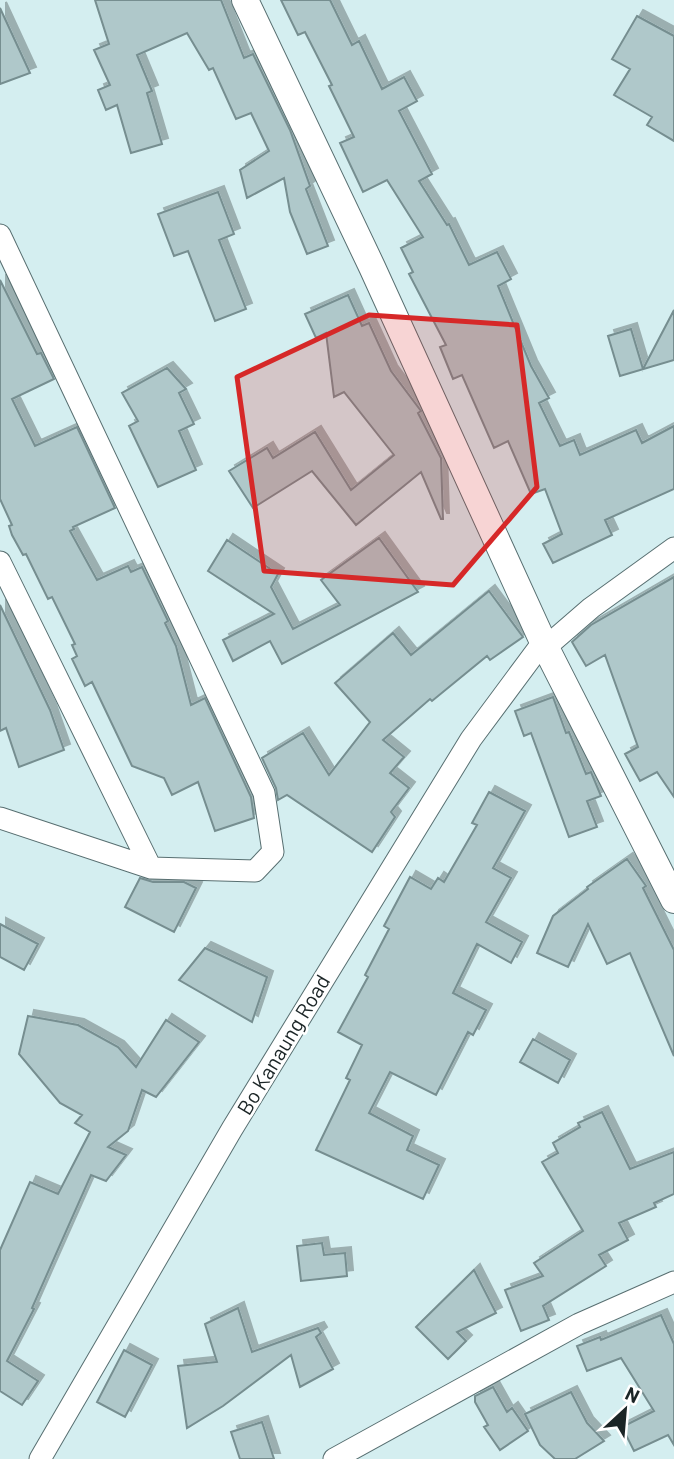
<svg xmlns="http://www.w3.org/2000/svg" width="674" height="1459" font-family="Barlow,sans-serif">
<defs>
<filter id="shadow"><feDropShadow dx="6" dy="-6" stdDeviation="0" flood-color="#0004"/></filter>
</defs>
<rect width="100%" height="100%" fill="#d4eef0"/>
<path fill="#afc8ca" stroke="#768e90" stroke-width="2" filter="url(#shadow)" d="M95 0H221L244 58 253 54 290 130 310 186 306 189 328 246 307 254 290 212 284 178 247 198 240 170 269 151 251 113 236 119 213 68 209 70 187 33 137 55 152 91 147 93 162 144 131 153 117 105 106 110 98 90 110 85 94 50 109 44Z
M281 0H330L352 45 359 41 382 89 404 77 417 101 399 111 432 174 419 181 447 225 449 224 469 265 497 252 511 279 498 286 531 366 549 398 539 403 560 446 574 440 580 455 636 430 642 443 674 426V489L605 520 612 535 553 563 543 544 562 534 545 489 531 494 508 441 494 448 462 375 453 379 440 347 446 345 409 274 413 272 401 248 423 237 387 180 363 192 340 143 354 137 329 86 332 85 305 32 298 35Z
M0 8 30 73 0 84Z
M637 16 674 36V141L647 125 652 117 614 95 630 69 612 59Z
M218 192 234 234 219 240 246 309 215 321 188 251 174 256 158 214Z
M0 280 37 354 41 353 54 379 12 399 35 446 77 427 115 508 73 527 74 529 70 531 97 580 128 566 131 572 142 567 168 621 165 623 176 646 191 705 205 698 251 797 254 818 215 831 198 782 172 795 164 778 132 766 92 682 85 686 72 659 77 656 72 645 75 644 52 597 48 599 26 554 23 555 12 535 9 526 12 525 0 499Z
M348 295 362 326 369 323 391 371 421 411 418 413 441 458 443 519H441L421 472 356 525 312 471 253 508 229 471 267 448 273 458 315 432 351 490 394 455 344 392 334 397 326 333 316 338 305 314Z
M674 310V360L620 376 608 336 631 329 643 369Z
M167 368 186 389 179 393 194 424 179 431 196 470 158 487 129 426 138 421 122 393Z
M379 538 418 592 282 664 270 641 233 661 223 640 274 614 208 571 227 540 278 574 271 587 293 629 340 605 321 580Z
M674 577V797L657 772 640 781 625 754 638 747 605 655 586 666 572 642 591 625Z
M489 591 523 637 490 660 487 656 432 701 430 699 383 740 404 757 390 773 409 788 391 812 395 817 372 852 287 795 278 800 276 788 262 758 303 733 329 775 370 722 335 683 393 633 411 655Z
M0 605 50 710 64 750 19 767 6 728 0 731Z
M553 697 566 733 569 732 586 774 591 772 601 796 587 801 597 827 569 837 531 733 524 736 515 711Z
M489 792 525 811 493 868 511 878 486 922 522 942 511 963 477 944 453 993 486 1010 473 1035 468 1032 436 1095 390 1072 369 1113 413 1136 407 1150 439 1165 423 1199 316 1150 350 1080 346 1078 362 1045 338 1032 368 977 365 975 389 929 384 926 410 877 431 889 438 878 444 882 477 825 472 823Z
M627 859 646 886 643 888 674 950V1056L630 953 607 964 588 924 568 967 537 953 553 916 588 889 587 887Z
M140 878 153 882H184L196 888 174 932 125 907Z
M0 924 38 944 24 970 0 957Z
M205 948 267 977 252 1022 179 980Z
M28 1016 78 1025 118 1047 136 1067 166 1020 199 1042 156 1097 142 1090 128 1131 108 1147 126 1155 106 1181 91 1175 32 1308 34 1309 7 1361 38 1381 22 1405 0 1391V1250L30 1182 58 1194 90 1132 75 1123 82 1115 60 1103 19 1054Z
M533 1039 570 1060 558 1083 520 1062Z
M602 1112 630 1169 674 1152V1194L654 1203 656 1207 619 1223 628 1240 599 1255 606 1266 543 1306 549 1320 521 1331 505 1290 543 1276 534 1263 583 1231 542 1162 558 1153 553 1143 580 1127 578 1123Z
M322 1243 324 1255 345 1253 347 1276 301 1281 297 1246Z
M474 1270 496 1313 457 1332 466 1341 448 1359 416 1327Z
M238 1308 252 1352 318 1328 321 1333 316 1337 333 1369 300 1387 291 1355 223 1406 187 1428 178 1366 217 1362 205 1324Z
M661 1315 674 1344V1445L668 1435 634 1451 622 1427 654 1411 621 1358 587 1371 577 1346 600 1337 601 1340Z
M124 1350 152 1365 125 1417 97 1402Z
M493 1387 507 1412 512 1408 528 1431 500 1450 484 1427 488 1425 475 1402V1396Z
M571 1392 587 1423 604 1441 575 1459H555L540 1445 525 1414Z
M262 1422 274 1459H240L231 1432Z"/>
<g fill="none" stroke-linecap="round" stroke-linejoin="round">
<g stroke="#586f71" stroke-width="23">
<path id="minor" d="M0 235 264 793 273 852 255 871 151 868 0 818
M0 562 151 868
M546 647 591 608 674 548
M40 1459 232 1129 471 739 543 642
M334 1459 579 1324 674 1282"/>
</g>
<g stroke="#586f71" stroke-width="28">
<path id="tertiary" d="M245 0 372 267 543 642 674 900"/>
</g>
<use href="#minor" stroke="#fff" stroke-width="21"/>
<use href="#tertiary" stroke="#fff" stroke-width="26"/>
</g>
<path fill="#d62828" fill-opacity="0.2" stroke="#d62828" stroke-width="5" stroke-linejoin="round" d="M369 315 517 325 537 487 453 585 264 571 237 377Z"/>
<g text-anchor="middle" stroke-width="5" stroke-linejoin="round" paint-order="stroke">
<g font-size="21" fill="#1b2526" stroke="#fff">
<text transform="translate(284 1045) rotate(-59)" y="7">Bo Kanaung Road</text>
</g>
</g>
<g transform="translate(625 1410) rotate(26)" stroke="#ffffff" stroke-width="5" paint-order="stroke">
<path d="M0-5L12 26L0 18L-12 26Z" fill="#1b2526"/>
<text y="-10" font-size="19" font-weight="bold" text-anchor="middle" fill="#1b2526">N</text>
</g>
</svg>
